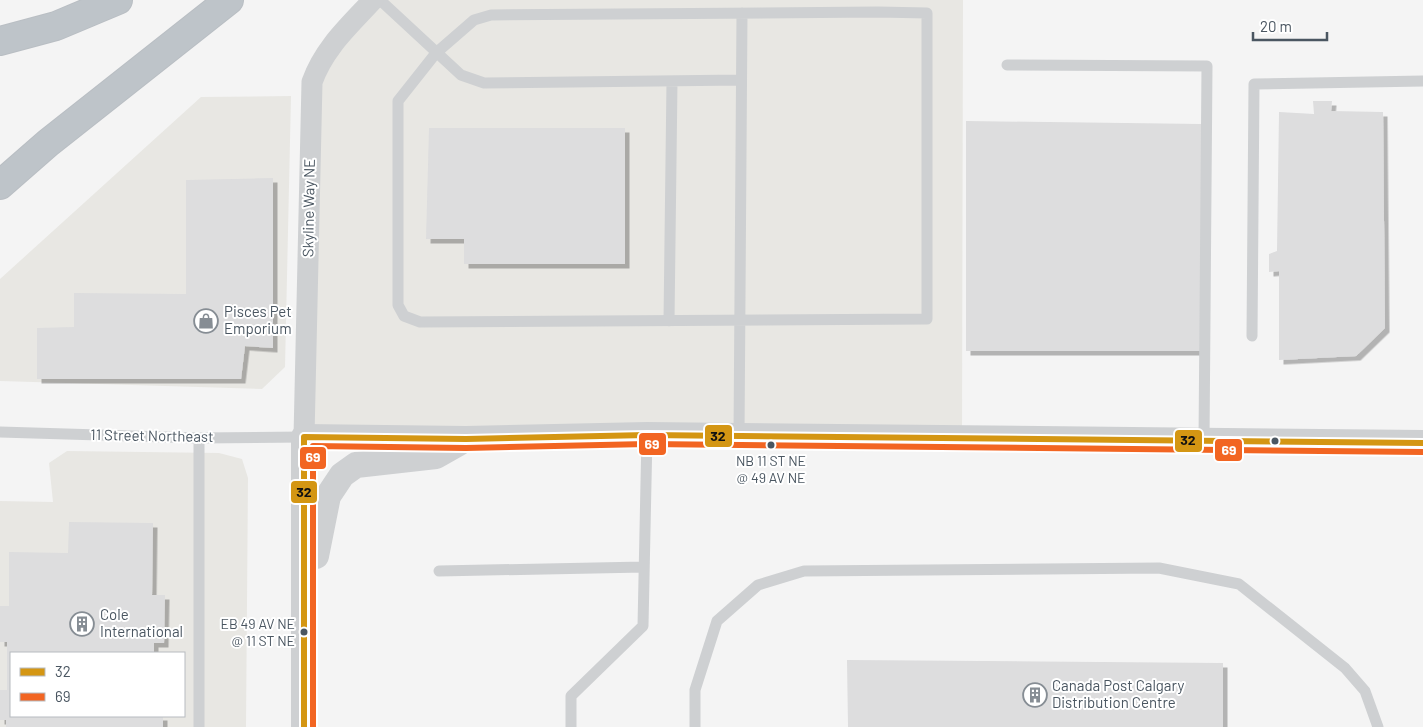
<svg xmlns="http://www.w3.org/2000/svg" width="1423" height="727" font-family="Barlow,sans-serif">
<defs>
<filter id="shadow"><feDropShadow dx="4.5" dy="4.5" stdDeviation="0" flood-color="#0004"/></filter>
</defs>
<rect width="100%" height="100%" fill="#f4f4f4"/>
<path fill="#e8e7e3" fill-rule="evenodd" d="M373 0H963L962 438 304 437 312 82Z
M291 96 285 367 262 389 0 381V279L201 97Z
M67 451 219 453 242 459 248 478 246 727H0V501L53 502 49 463ZM11 653H184V716H11Z"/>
<path fill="#ddddde" filter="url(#shadow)" d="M1313 101H1332L1331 111 1383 112 1385 328 1356 356 1279 360V271L1269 272V254L1277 251 1279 112 1314 114Z
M966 121 1202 124V351H966Z
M429 128H625V264H464V239H426Z
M273 178V348L245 346 241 379H37V328L74 327V293L186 294V180Z
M69 522 153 523 152 595H165L164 643H154V653H11V716H163V727H6V720H0V690H7V642H0V606H9V552L68 553Z
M847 660 1223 663V727H848Z"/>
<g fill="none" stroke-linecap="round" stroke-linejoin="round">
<g stroke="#b9bec3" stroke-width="30">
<path id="motorway" d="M0 41 56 26 118 0
M0 185 48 143 229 0"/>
</g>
<path stroke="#ced0d2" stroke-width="11" d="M380 0 461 75 484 83 741 80
M878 12 927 13V319L420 322 404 316 398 305V101L436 53 474 20 491 15Z
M1007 65 1207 66 1204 441
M669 321 672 81
M1252 336 1254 84 1423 81
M0 432 199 438 304 437
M739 436 742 13
M439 571 644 567
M199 727V438
M571 727V696L643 626 647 435
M695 727V690L717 621 758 585 804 571 1159 568 1239 584 1345 668 1365 691 1378 727"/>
<path stroke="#ced0d2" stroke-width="21" d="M304 437 312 82C324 48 349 26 373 0"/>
<path stroke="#ced0d2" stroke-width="26" d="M316 556 328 496 342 475 356 465 436 456 459 443
M304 727V437L466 439 647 435 1423 443"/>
<use href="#motorway" stroke="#bec4c9" stroke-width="28"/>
<g stroke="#fff" stroke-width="10">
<path id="bus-1" d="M304 727V437L466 439 647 435 1423 443"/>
</g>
<g stroke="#fff" stroke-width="10">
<path id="bus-2" d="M313 727V446L466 448 647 444 1423 452"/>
</g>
<use href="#bus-1" stroke="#d49613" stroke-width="6"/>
<use href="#bus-2" stroke="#f26522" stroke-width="6"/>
</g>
<defs>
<g id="shop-ring" transform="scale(1.25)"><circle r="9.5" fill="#fff" stroke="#868d94" stroke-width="1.5"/><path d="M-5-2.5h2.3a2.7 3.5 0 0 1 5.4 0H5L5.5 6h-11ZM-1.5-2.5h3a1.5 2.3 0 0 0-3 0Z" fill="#868d94"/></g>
<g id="building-ring" transform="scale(1.25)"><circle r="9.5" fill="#fff" stroke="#868d94" stroke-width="1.5"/><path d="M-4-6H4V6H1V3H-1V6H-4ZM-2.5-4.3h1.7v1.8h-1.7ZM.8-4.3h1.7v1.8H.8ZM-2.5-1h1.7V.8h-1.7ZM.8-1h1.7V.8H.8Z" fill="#868d94"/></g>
</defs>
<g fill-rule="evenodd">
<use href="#shop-ring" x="206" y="321"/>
<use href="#building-ring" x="82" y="624"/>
<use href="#building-ring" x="1035" y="695"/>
</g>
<g fill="#4a5661" stroke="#fff" stroke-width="2">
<circle cx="1275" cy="441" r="4.5"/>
<circle cx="771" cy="445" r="4.5"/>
<circle cx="304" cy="632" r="4.5"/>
</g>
<g text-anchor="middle" stroke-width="4" stroke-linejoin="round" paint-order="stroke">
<g font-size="14" fill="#4a5661" stroke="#fff">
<text x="771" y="466">NB 11 ST NE<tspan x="771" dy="17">@ 49 AV NE</tspan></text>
<text x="295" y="629" text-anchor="end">EB 49 AV NE<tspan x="295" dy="17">@ 11 ST NE</tspan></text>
</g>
<g font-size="15" fill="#4a5661" stroke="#fff">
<text transform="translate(309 208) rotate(-89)" y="5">Skyline Way NE</text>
<text transform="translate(152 436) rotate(1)" y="5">11 Street Northeast</text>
</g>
<g font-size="15" fill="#4a5661" stroke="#fff" text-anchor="start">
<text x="224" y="317">Pisces Pet<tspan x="224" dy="17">Emporium</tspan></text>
<text x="100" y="620">Cole<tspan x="100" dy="17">International</tspan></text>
<text x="1052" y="691">Canada Post Calgary<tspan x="1052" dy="17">Distribution Centre</tspan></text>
</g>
</g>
<g stroke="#fff" stroke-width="2">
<rect x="704" y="424" width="29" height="24" rx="5" fill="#d49613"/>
<rect x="1174" y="429" width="29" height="24" rx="5" fill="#d49613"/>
<rect x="638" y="432" width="29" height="24" rx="5" fill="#f26522"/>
<rect x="1214" y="438" width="29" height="24" rx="5" fill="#f26522"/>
<rect x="299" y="446" width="28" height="24" rx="5" fill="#f26522"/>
<rect x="290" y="480" width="28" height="24" rx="5" fill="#d49613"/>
</g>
<g font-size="14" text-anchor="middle" font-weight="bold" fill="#fff">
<text x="652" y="449">69</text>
<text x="1229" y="455">69</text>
<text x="313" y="462">69</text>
</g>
<g font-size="14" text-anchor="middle" font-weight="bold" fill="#111">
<text x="718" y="441">32</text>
<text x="1188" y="445">32</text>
<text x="304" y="497">32</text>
</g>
<rect x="10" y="652" width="175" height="65" fill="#ffffff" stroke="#b7bbc0"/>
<rect x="20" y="668" width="25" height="8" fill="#d49613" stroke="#b7bbc0"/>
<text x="55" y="677" font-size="15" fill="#4a5661">32</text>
<rect x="20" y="693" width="25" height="8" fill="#f26522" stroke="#b7bbc0"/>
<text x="55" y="702" font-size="15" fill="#4a5661">69</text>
<path d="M1253 32v8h74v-8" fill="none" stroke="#4a5661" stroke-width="2.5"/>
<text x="1260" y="32" font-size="15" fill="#4a5661" stroke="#ffffff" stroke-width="4" paint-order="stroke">20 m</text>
</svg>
